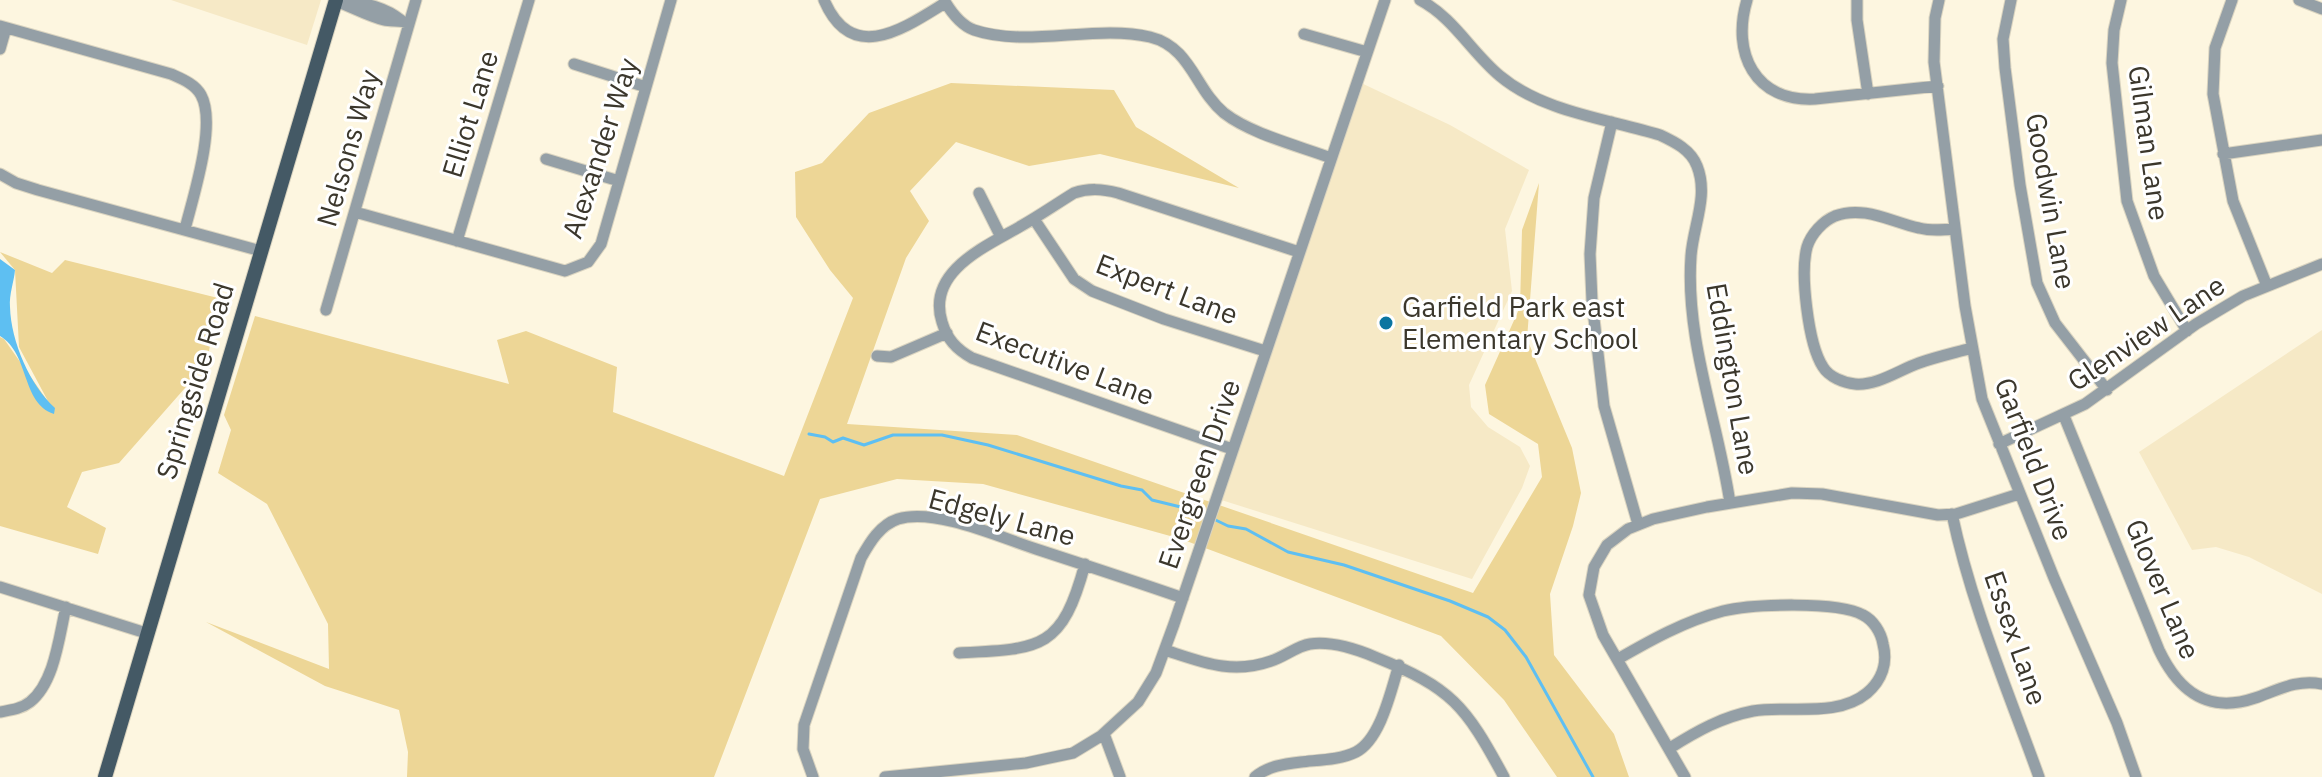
<svg xmlns="http://www.w3.org/2000/svg" width="2322" height="777" font-family="'IBM Plex Sans',sans-serif">
<rect width="100%" height="100%" fill="#fdf6e0"/>
<path fill="#f6e9c6" d="M171 0H321L307 45Z
M1357 81 1450 125 1529 170 1505 229 1512 291 1469 385 1471 407 1488 427 1520 447 1530 466 1522 488 1472 579 1215 498Z
M2322 330V594L2249 557 2216 547 2192 550 2139 452Z"/>
<path fill="#edd696" d="M951 83 1114 90 1136 127 1239 188 1100 154 1029 166 956 142 910 191 929 221 906 258 847 424 1017 435 1473 593 1542 477 1538 444 1489 414 1485 385 1520 307 1522 230 1539 183 1527 339 1572 448 1581 493 1573 526 1550 594 1554 655 1614 734 1629 777H1557L1504 700 1441 636 1181 539 983 484 897 479 820 499 714 777H407L408 752 399 710 325 686 206 622 329 669 328 624 267 504 218 473 231 430 224 415 255 316 509 384 497 340 526 331 617 367 613 412 784 476 853 298 830 270 796 217 795 172 822 163 869 113Z
M0 252 52 273 65 260 218 298 207 363 119 463 82 472 67 507 106 528 98 554 0 526V337L4 339 49 403 19 347 15 270Z"/>
<path fill="#5ebff2" d="M0 259 15 270C14 282 9 294 10 307 11 342 30 385 55 408L54 414C21 403 30 354 0 336Z"/>
<g fill="none" stroke-linecap="round" stroke-linejoin="round">
<path stroke="#5ebff2" stroke-width="3" d="M809 434 825 437 833 442 843 438 864 445 893 435H942L988 445 1121 486 1142 490 1152 500 1197 511 1228 526 1246 529 1288 552 1344 565 1450 601 1488 617 1505 630 1526 657 1593 777"/>
<g stroke="#dad4c0" stroke-width="13">
<path id="minor" d="M824 0C852 65 903 29 945 3
M944 0C951 12 960 25 974 30 1027 48 1096 24 1150 37 1191 47 1195 89 1224 113 1251 134 1299 146 1331 158
M1420 0C1454 18 1471 52 1500 76 1543 112 1608 119 1660 135 1675 142 1691 150 1697 166 1709 196 1693 226 1691 256 1685 340 1718 421 1730 503
M1747 0C1731 53 1755 102 1815 99L1938 86
M1857 0V20L1868 94
M1939 0 1935 18 1934 62 1965 306 1982 399 2054 578 2117 723 2136 777
M2011 0 2003 39 2005 68 2020 185 2037 283 2055 323 2107 390
M2121 0 2114 30 2112 63 2127 201 2154 276 2187 331
M2232 0 2215 48 2213 94 2233 201 2267 286
M2299 0 2322 9
M335 1C353 7 365 15 384 20 392 22 400 20 409 23
M349 5C366 1 387 9 401 20
M0 26 171 74C182 79 195 84 201 95 217 124 193 197 185 229
M1304 34 1367 52
M0 49 6 28
M574 64 646 87
M1612 122 1594 198 1590 254 1592 301 1604 406 1638 524
M2223 154 2322 140
M546 159 619 181
M0 174 16 183 38 190 261 251
M979 193 1001 237
M355 212 565 271 588 262 601 244 671 0
M1034 219 1074 279 1092 291 1164 319 1265 351
M1955 229C1943 230 1931 231 1919 228 1891 222 1864 205 1835 216 1823 221 1811 234 1807 247 1800 273 1808 344 1823 367 1829 377 1844 383 1855 384 1877 386 1899 370 1919 363 1936 357 1954 353 1972 348
M457 241 529 0
M326 310 416 0
M877 356 891 357 947 333
M2064 416 2159 650C2179 692 2208 714 2255 698 2278 690 2297 679 2322 684
M1999 444 2085 404 2196 324 2243 296 2322 264
M1232 449 972 358C956 349 947 339 942 322 926 271 987 246 1021 226 1039 216 1056 204 1074 193 1089 188 1102 189 1118 193L1299 252
M1952 514C1971 604 2008 691 2039 777
M0 587 146 633
M1165 650C1202 662 1232 675 1271 661 1284 657 1297 646 1310 644 1331 641 1356 649 1375 657 1452 688 1465 705 1504 777
M959 653C1042 649 1062 649 1085 564
M1618 659C1651 640 1685 621 1723 611 1752 604 1838 601 1863 615 1873 620 1881 632 1883 644 1888 663 1882 680 1867 693 1837 718 1789 705 1753 711 1722 717 1697 731 1670 748
M0 712C11 710 21 709 30 702 55 682 59 636 66 607
M1104 734 1120 777
M813 777 803 749 804 725 861 558C870 542 880 525 898 519 936 508 999 537 1036 549 1085 565 1134 581 1183 598
M885 777 1026 763 1073 753 1101 736 1138 702 1156 673 1174 624 1385 0
M1255 777C1268 766 1284 764 1301 762 1318 760 1340 760 1356 752 1381 739 1391 690 1399 665
M1685 777 1603 635 1589 595 1594 567 1607 545 1628 529 1653 519 1707 507 1792 493 1822 494 1938 515 1956 514 2019 494"/>
</g>
<g stroke="#dad4c0" stroke-width="16">
<path id="major" d="M105 777 336 0"/>
</g>
<use href="#minor" stroke="#949fa6" stroke-width="11"/>
<use href="#major" stroke="#445965" stroke-width="14"/>
</g>
<circle fill="#0b75a1" stroke="#fff" stroke-width="3" cx="1386" cy="323" r="8"/>
<g text-anchor="middle" stroke-width="6" stroke-linejoin="round" paint-order="stroke">
<g font-size="28" fill="#3b372c" stroke="#fff">
<text transform="translate(470 114) rotate(-73)" y="10">Elliot Lane</text>
<text transform="translate(2149 143) rotate(82)" y="10">Gilman Lane</text>
<text transform="translate(348 148) rotate(-74)" y="10">Nelsons Way</text>
<text transform="translate(600 148) rotate(-72)" y="10">Alexander Way</text>
<text transform="translate(2051 201) rotate(80)" y="10">Goodwin Lane</text>
<text transform="translate(1167 289) rotate(21)" y="10">Expert Lane</text>
<text transform="translate(2146 333) rotate(-34)" y="10">Glenview Lane</text>
<text transform="translate(1065 363) rotate(21)" y="10">Executive Lane</text>
<text transform="translate(1733 379) rotate(80)" y="10">Eddington Lane</text>
<text transform="translate(195 381) rotate(-73)" y="10">Springside Road</text>
<text transform="translate(2034 459) rotate(69)" y="10">Garfield Drive</text>
<text transform="translate(1199 474) rotate(-71)" y="10">Evergreen Drive</text>
<text transform="translate(1002 517) rotate(15)" y="10">Edgely Lane</text>
<text transform="translate(2163 589) rotate(67)" y="10">Glover Lane</text>
<text transform="translate(2016 638) rotate(71)" y="10">Essex Lane</text>
</g>
<g font-size="28" fill="#3b372c" stroke="#fff" text-anchor="start">
<text x="1402" y="317">Garfield Park east<tspan x="1402" dy="32">Elementary School</tspan></text>
</g>
</g>
</svg>
